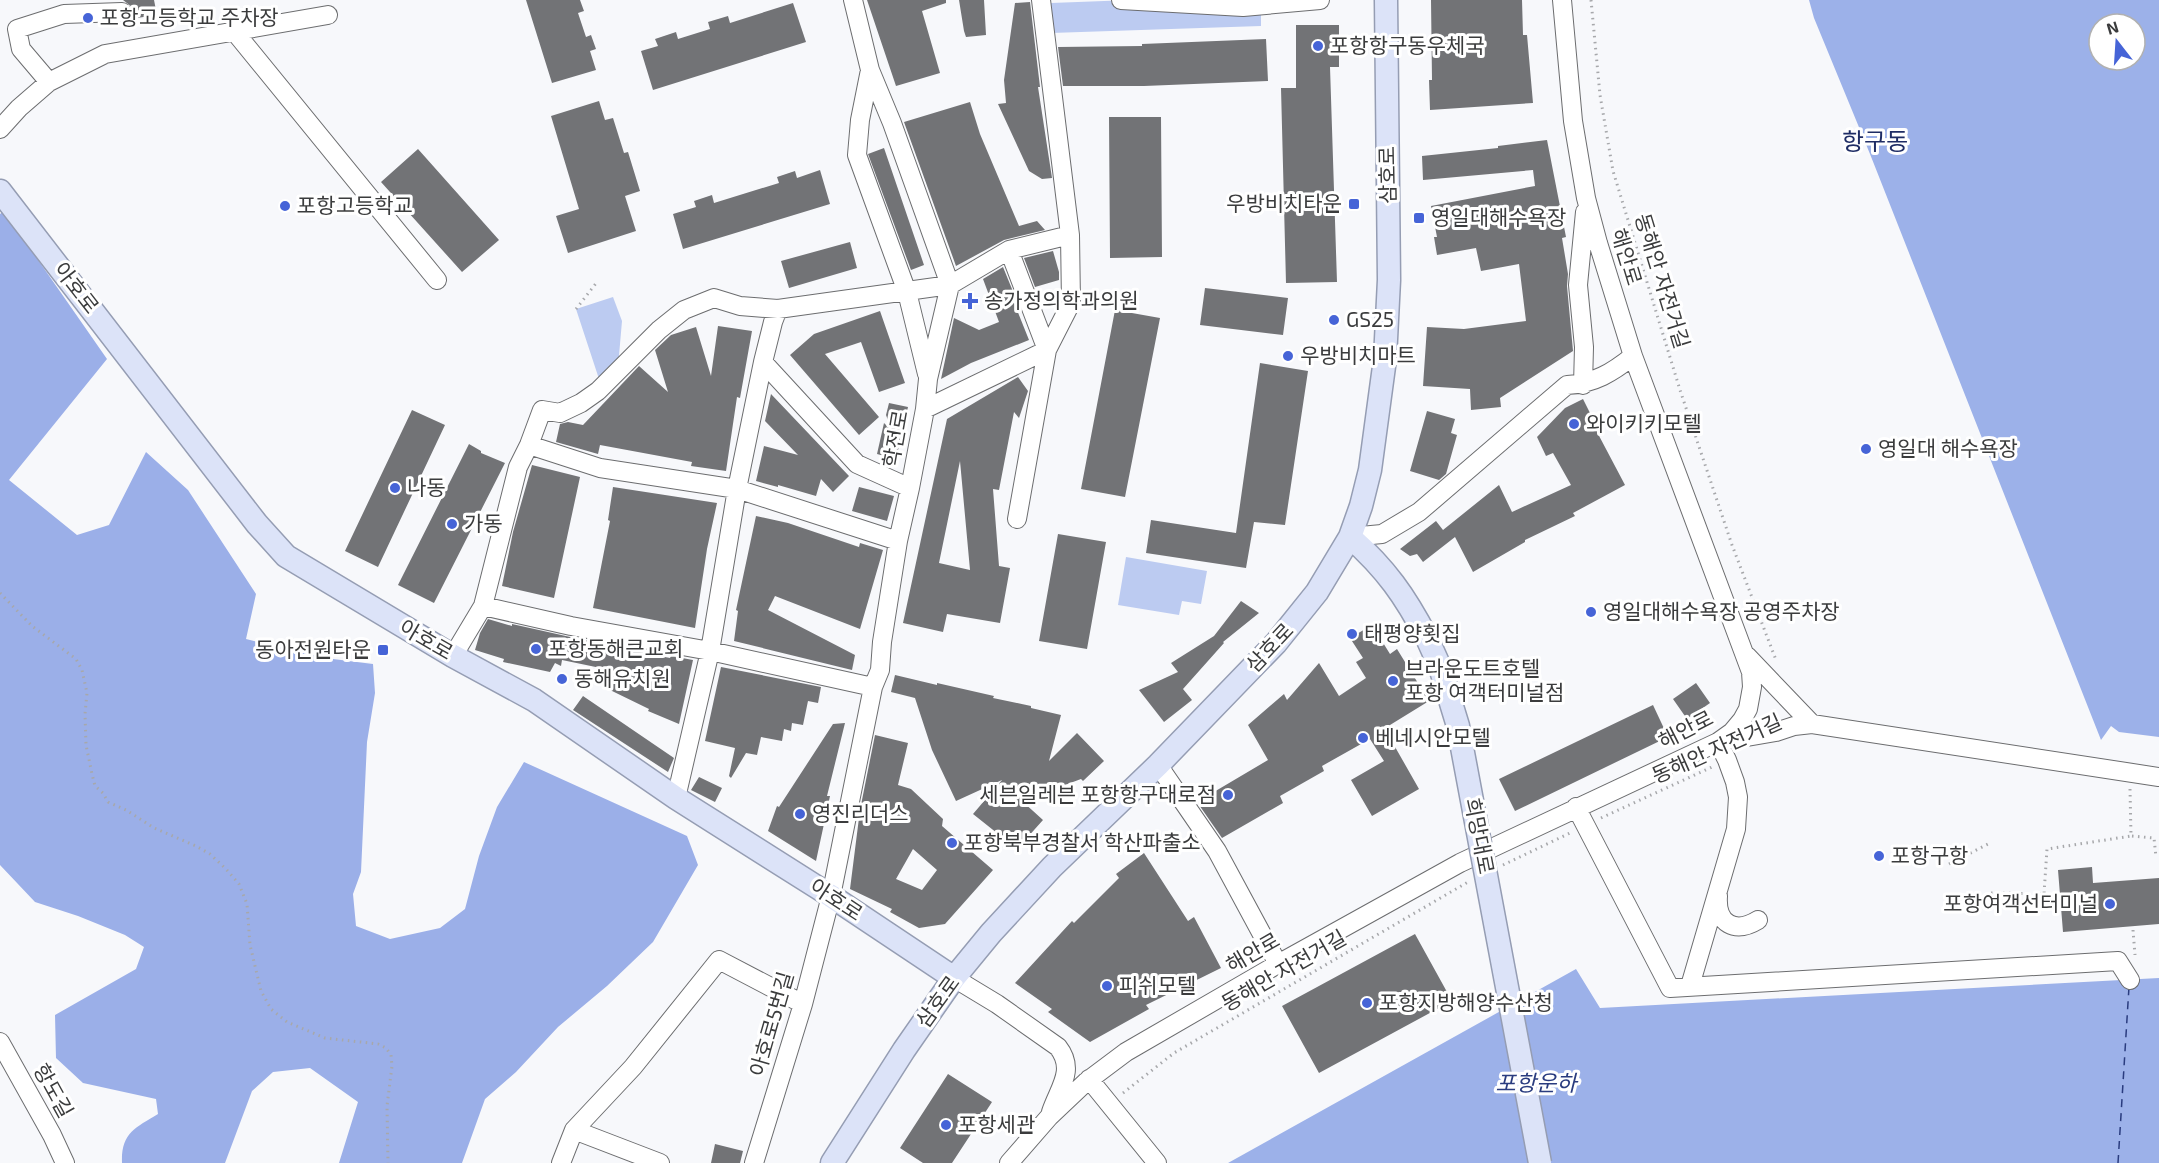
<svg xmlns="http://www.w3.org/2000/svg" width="2159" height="1163" font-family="'Exo 2','Noto Sans KR',sans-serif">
<rect width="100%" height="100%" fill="#f7f8fb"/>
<path fill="#bccbf1" d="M1131 0H1261V26L1051 33V3Z
M613 297 622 321 618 367 599 379 576 309Z
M1126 557 1207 571 1201 604 1182 601 1179 615 1118 605Z"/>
<path fill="#9bafe8" d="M4 211 107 359 9 480 77 535 109 525 146 452 188 490 256 594 246 639 325 658 373 664 375 693 367 742 361 872 353 894 356 926 390 939 440 928 465 909 479 856 497 807 524 762 687 836 698 865 653 942 607 986 558 1027 516 1072 485 1099 462 1163H339L358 1102 310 1068 273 1072 252 1091 225 1163H122C121 1133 135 1128 158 1114L156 1099 83 1083 56 1058 55 1015 136 969 144 947 125 935 78 916 35 902 0 865V214Z"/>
<path fill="#9cb1e9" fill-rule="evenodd" d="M1809 0H2159V737L2119 732 2111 726 2101 740 1870 154 1814 18ZM2099 24H2135V60H2099Z
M1576 969 1600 1008 2159 978V1163H1228Z"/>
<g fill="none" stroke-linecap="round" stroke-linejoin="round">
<path stroke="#2a3c7f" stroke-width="1.5" stroke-dasharray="8 6" stroke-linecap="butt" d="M2118 1163 2129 987"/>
</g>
<path fill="#727376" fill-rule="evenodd" d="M123 0H154L157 15 130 19 133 12 132 7Z
M526 0H580L584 11 578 13 586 37 591 35 596 49 590 51 596 70 552 83Z
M867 0H946V3L922 11 940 73 896 86Z
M959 0H984L986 35 966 37 964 31Z
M1431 0H1522L1523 35H1527L1533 103 1430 110 1429 80H1432Z
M1030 2 1040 87H1038L1052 178 1042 179 1029 171 998 104 1006 103 1004 80 1015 3Z
M793 3 806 42 653 90 641 51 658 46 655 39 676 32 678 39 710 29 708 22 728 16 730 23Z
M1296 25H1339V67H1330L1337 282 1286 283 1281 88H1296Z
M1266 39 1268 81 1144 86H1063L1058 47 1142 46V44Z
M599 101 605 120 613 118 624 153 628 152 640 191 625 196 636 231 568 253 556 216 579 209 551 116Z
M970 102 980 134 1019 226 1037 221 1045 230 1004 240 956 266 904 122Z
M1109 117H1161L1162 257 1110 258Z
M1547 140 1566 237 1562 238 1568 274 1567 286 1573 351 1500 398 1501 407 1471 410 1470 389 1423 386 1427 327 1464 329 1526 321 1519 264 1481 271 1476 248 1437 255 1434 237H1437L1431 206 1535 186 1533 170 1423 180 1422 156 1498 148V146Z
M884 148 924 265 911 270 868 154Z
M418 149 499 240 462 272 381 182Z
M820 170 830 204 683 249 673 214 696 207 694 201 712 195 714 203 779 183 777 177 795 171 797 178Z
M850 242 857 268 789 288 781 261Z
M1053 251 1059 272V280L1035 287 1024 258Z
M1003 267 1014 294 1011 295 1029 340 971 363 941 379 954 318 979 330 999 322 983 279Z
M1205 288 1288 298 1283 335 1200 325Z
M1115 310 1160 318 1125 497 1081 489Z
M880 311 905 383 879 392 861 342 825 354 879 417 859 435 790 355 814 334Z
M718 326 752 331 740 398 737 397 726 471 691 466 692 462 600 445 598 454 556 442 560 424 568 422 583 425 639 366 668 392 655 350 671 335 696 327 711 376Z
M1260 363 1308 371 1285 525 1254 522 1246 568 1146 553 1151 520 1236 533Z
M1018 377 1028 391 1019 418 1014 412 999 490 993 489 999 566 1010 568 1000 623 947 614 943 632 903 623 947 419ZM960 461 970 570 939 563Z
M771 394 849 476 833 492 821 479 816 496 778 485V487L756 481 764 446 798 455 765 421Z
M1583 399 1599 431 1597 432 1625 485 1573 513 1575 516 1525 540V542L1473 572 1455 537 1423 562 1417 554 1410 556 1400 549 1436 521 1443 530 1499 485 1512 512 1571 485 1553 453 1546 456 1537 437 1565 408Z
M889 403 908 407 896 459 877 454 884 423 892 431 886 415Z
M412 410 445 425 378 567 345 551Z
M1427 411 1455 419 1451 433 1457 435 1446 474 1439 480 1410 471Z
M469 444 481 451V453L505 463 434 603 398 585Z
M532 465 580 477 554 598 502 586 513 532Z
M613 487 717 503 707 549 695 628 593 608 610 521 608 520Z
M859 487 894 496 887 521 852 511Z
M756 516 788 523 859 547 860 543 883 550 860 629 775 596 768 610 855 655 852 670 734 641 738 611 736 610Z
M1058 534 1106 542 1087 649 1039 641Z
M1241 601 1259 613 1223 642 1224 643 1183 689 1192 700 1164 722 1139 690 1178 672 1171 663 1214 636Z
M488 619 512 626V624L624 649 670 658 671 656 693 660 679 724 648 711 649 709 610 690 615 671 562 660 561 666 555 663 550 672 503 662 504 659 475 650 480 633Z
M1372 625 1390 654 1397 649 1429 701 1390 725 1392 728 1386 731 1419 789 1372 816 1351 780 1384 761 1370 739 1322 766 1324 771 1280 796 1283 803 1222 838 1197 802 1268 760 1248 725 1284 694 1287 700 1319 663 1339 696 1366 678 1356 662 1363 658 1350 638Z
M721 667 821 687 818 703 808 701 803 725 792 723 791 731 784 729 782 741 761 737 757 755 746 753 731 778 729 776 735 748 705 741Z
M895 675 937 685V683L994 696 993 698 1031 706V708L1061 715 1049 761 1077 733 1104 761 1083 781 1081 779 1022 801 1043 820 1017 849 973 814 1002 780 956 801 932 750 915 698 891 692Z
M1696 683 1710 703 1687 719 1673 699Z
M583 696 674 758 668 772 573 710Z
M1653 705 1668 737 1515 811 1499 779Z
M845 723 827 796H830L816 861 768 831 777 806 779 807 833 724Z
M875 735 908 743 898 785 911 789 943 819 942 826 993 870 945 924 919 928 890 912 892 909 850 889 860 810ZM913 849 937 870 922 890 896 879Z
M699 777 722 788 715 802 691 790Z
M1144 853 1188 921 1194 917 1221 968 1146 1005 1149 1009 1090 1042 1048 1012 1052 1009 1015 983 1072 921 1074 923 1119 878 1116 874Z
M2092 867 2093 883 2159 878V924L2063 932 2058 870Z
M1415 934 1452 1001 1319 1073 1282 1006Z
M948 1074 992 1102 952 1163H923L900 1148Z
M715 1144 743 1151 740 1163H711Z"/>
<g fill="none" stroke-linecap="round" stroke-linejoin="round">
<g stroke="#6c6d6f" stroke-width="20">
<path id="minor" d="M1121 0 1243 7 1320 0
M234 31 437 280
M870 70 860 120 857 155 907 292 927 374
M49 82 21 49 17 29 64 14 122 12
M0 129 19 108 49 82 105 54 328 15
M763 362 857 464 910 488
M1583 385 1584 347 1578 285 1585 212
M925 409 1047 350 1009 250
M529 445 600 468 737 489 898 541
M1017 519 1047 350 1071 303 1070 235
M1350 537 1382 534 1419 512 1567 385C1594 384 1613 372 1633 356
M483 606 571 626 710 651 873 687
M453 656 483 606 518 467 529 445 542 410 560 413 581 403 598 391 659 330 684 310 714 298 740 306 778 309 950 285 1009 250 1070 235 1041 0
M1747 656 1812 724
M1158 765 1217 851 1278 964
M676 798 710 651 737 489 763 362 773 322 778 309
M1576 807 1670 988 2118 961 2130 980
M1718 896C1716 924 1735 934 1758 920
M954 978 997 1004 1058 1047C1076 1070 1059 1088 1051 1112
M1690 986 1736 829 1738 797 1735 782 1727 760 1718 742 1776 732 1794 726 1812 724 2159 777
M0 1042 52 1135 65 1163
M1089 1079 1157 1163
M561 1163 574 1130
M660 1163 574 1130 633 1067 719 960 803 1004
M754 1163 803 1004 831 896 873 687 880 670 882 642 898 541 910 488 925 409 928 379 950 285 892 123 870 70 853 0
M1009 1163 1049 1117 1086 1082 1126 1052 1278 964 1460 863 1718 742 1732 732 1742 720 1748 709 1752 687 1751 672 1633 356 1598 243 1586 198 1573 121 1562 0"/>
</g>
<g stroke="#959db3" stroke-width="25">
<path id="major" d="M0 191 257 524 286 556 453 656 534 700 676 798 831 896 954 978
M1350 537C1386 569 1405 596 1427 638
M832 1163 904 1050 954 978 991 933 1052 867 1158 765 1276 643 1317 592 1350 537 1361 506 1370 470 1385 359 1389 280 1386 0"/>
</g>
<path stroke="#a7a8ab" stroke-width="3" stroke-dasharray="1.5 4.5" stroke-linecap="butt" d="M1591 0 1600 95 1613 171 1680 390 1732 545 1776 660
M576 309 597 282
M0 593 32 626 76 659 82 670 87 693 85 714 86 745 92 774 95 786 103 793 108 802 126 810 154 828 196 846 210 854 226 869 239 884 247 904 250 945 261 991 271 1009 287 1022 325 1038 378 1044 386 1048 391 1055 392 1066 387 1106 388 1163
M2130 789 2131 836 2154 838 2156 857
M1601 818 1712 767
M1949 864 1988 844
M1503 865 1570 833
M1991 893 2044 894 2047 849 2131 836
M2133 930 2135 955
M1123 1093 1174 1053 1468 882"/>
<use href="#minor" stroke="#fff" stroke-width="18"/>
<use href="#major" stroke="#dce3f8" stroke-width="22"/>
<g stroke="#959db3" stroke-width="25" stroke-linecap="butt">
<path id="major-bridge" d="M1427 638 1440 667 1458 726 1540 1163"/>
</g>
<use href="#major-bridge" stroke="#dce3f8" stroke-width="22"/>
</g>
<g fill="#4664d7" stroke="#fff" stroke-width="2">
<circle cx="88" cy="18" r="6"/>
<circle cx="1318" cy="46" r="6"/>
<rect x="1348" y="198" width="12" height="12" rx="3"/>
<circle cx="285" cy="206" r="6"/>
<rect x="1413" y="212" width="12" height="12" rx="3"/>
<path d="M967 292h6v6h6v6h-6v6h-6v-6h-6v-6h6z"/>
<circle cx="1334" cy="320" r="6"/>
<circle cx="1288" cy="356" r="6"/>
<circle cx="1574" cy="424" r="6"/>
<circle cx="1866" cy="449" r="6"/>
<circle cx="395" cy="488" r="6"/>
<circle cx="452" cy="524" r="6"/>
<circle cx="1591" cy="612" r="6"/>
<circle cx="1352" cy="634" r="6"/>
<circle cx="536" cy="649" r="6"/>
<rect x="377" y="644" width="12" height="12" rx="3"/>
<circle cx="562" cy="679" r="6"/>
<circle cx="1393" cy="681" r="6"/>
<circle cx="1363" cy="738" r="6"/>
<circle cx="1228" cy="795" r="6"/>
<circle cx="800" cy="814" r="6"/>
<circle cx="952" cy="843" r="6"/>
<circle cx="1879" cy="856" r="6"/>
<circle cx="2110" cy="904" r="6"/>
<circle cx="1107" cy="986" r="6"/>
<circle cx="1367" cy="1003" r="6"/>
<circle cx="946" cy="1125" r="6"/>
</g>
<g text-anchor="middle" stroke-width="6" stroke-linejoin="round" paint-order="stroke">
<g font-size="21" fill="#3b3c3d" stroke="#fff" text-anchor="start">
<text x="100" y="25">포항고등학교 주차장</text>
<text x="1330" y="53">포항항구동우체국</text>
<text x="1342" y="211" text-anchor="end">우방비치타운</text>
<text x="297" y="213">포항고등학교</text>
<text x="1431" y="225">영일대해수욕장</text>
<text x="984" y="308">송가정의학과의원</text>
<text x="1346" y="327">GS25</text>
<text x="1300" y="363">우방비치마트</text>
<text x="1586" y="431">와이키키모텔</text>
<text x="1878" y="456">영일대 해수욕장</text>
<text x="407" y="495">나동</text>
<text x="464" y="531">가동</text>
<text x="1603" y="619">영일대해수욕장 공영주차장</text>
<text x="1364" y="641">태평양횟집</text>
<text x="548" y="656">포항동해큰교회</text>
<text x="371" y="657" text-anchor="end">동아전원타운</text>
<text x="1405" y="676">브라운도트호텔<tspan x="1405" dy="24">포항 여객터미널점</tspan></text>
<text x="574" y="686">동해유치원</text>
<text x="1375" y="745">베네시안모텔</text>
<text x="1216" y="802" text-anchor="end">세븐일레븐 포항항구대로점</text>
<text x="812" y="821">영진리더스</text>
<text x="964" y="850">포항북부경찰서 학산파출소</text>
<text x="1891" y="863">포항구항</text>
<text x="2098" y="911" text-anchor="end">포항여객선터미널</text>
<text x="1119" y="993">피쉬모텔</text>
<text x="1379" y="1010">포항지방해양수산청</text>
<text x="958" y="1132">포항세관</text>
</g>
<g font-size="21" fill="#3b3c3d" stroke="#fff">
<text transform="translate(1388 175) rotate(-91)" y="7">삼호로</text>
<text transform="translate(1626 257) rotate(73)" y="7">해안로</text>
<text transform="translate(1662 281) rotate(73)" y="7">동해안 자전거길</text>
<text transform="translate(76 288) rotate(52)" y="7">아호로</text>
<text transform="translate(896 439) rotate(-80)" y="7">학전로</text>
<text transform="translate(426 640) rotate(30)" y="7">아호로</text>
<text transform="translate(1270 648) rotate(-47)" y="7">삼호로</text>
<text transform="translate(1686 730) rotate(-27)" y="7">해안로</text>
<text transform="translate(1717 749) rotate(-24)" y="7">동해안 자전거길</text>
<text transform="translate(1479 836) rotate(79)" y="7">희망대로</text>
<text transform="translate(836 900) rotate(33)" y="7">아호로</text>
<text transform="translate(1253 953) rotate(-30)" y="7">해안로</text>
<text transform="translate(1284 971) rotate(-30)" y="7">동해안 자전거길</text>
<text transform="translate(938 1002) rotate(-54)" y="7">삼호로</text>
<text transform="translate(772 1024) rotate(-74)" y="7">아호로5번길</text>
<text transform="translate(53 1091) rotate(61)" y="7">항도길</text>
</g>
<g font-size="22" font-style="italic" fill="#2a3c7f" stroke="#fff">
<text x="1536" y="1091">포항운하</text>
</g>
<g font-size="24" fill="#1f2d65" stroke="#fff">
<text x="1875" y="150">항구동</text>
</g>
</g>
<g transform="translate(2117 42) rotate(343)"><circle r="28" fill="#ffffff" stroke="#b1b1b1" stroke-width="1.5"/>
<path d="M0-4.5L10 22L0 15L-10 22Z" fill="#4664d7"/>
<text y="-9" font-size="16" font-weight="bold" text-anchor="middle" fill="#3b3c3d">N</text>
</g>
</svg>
